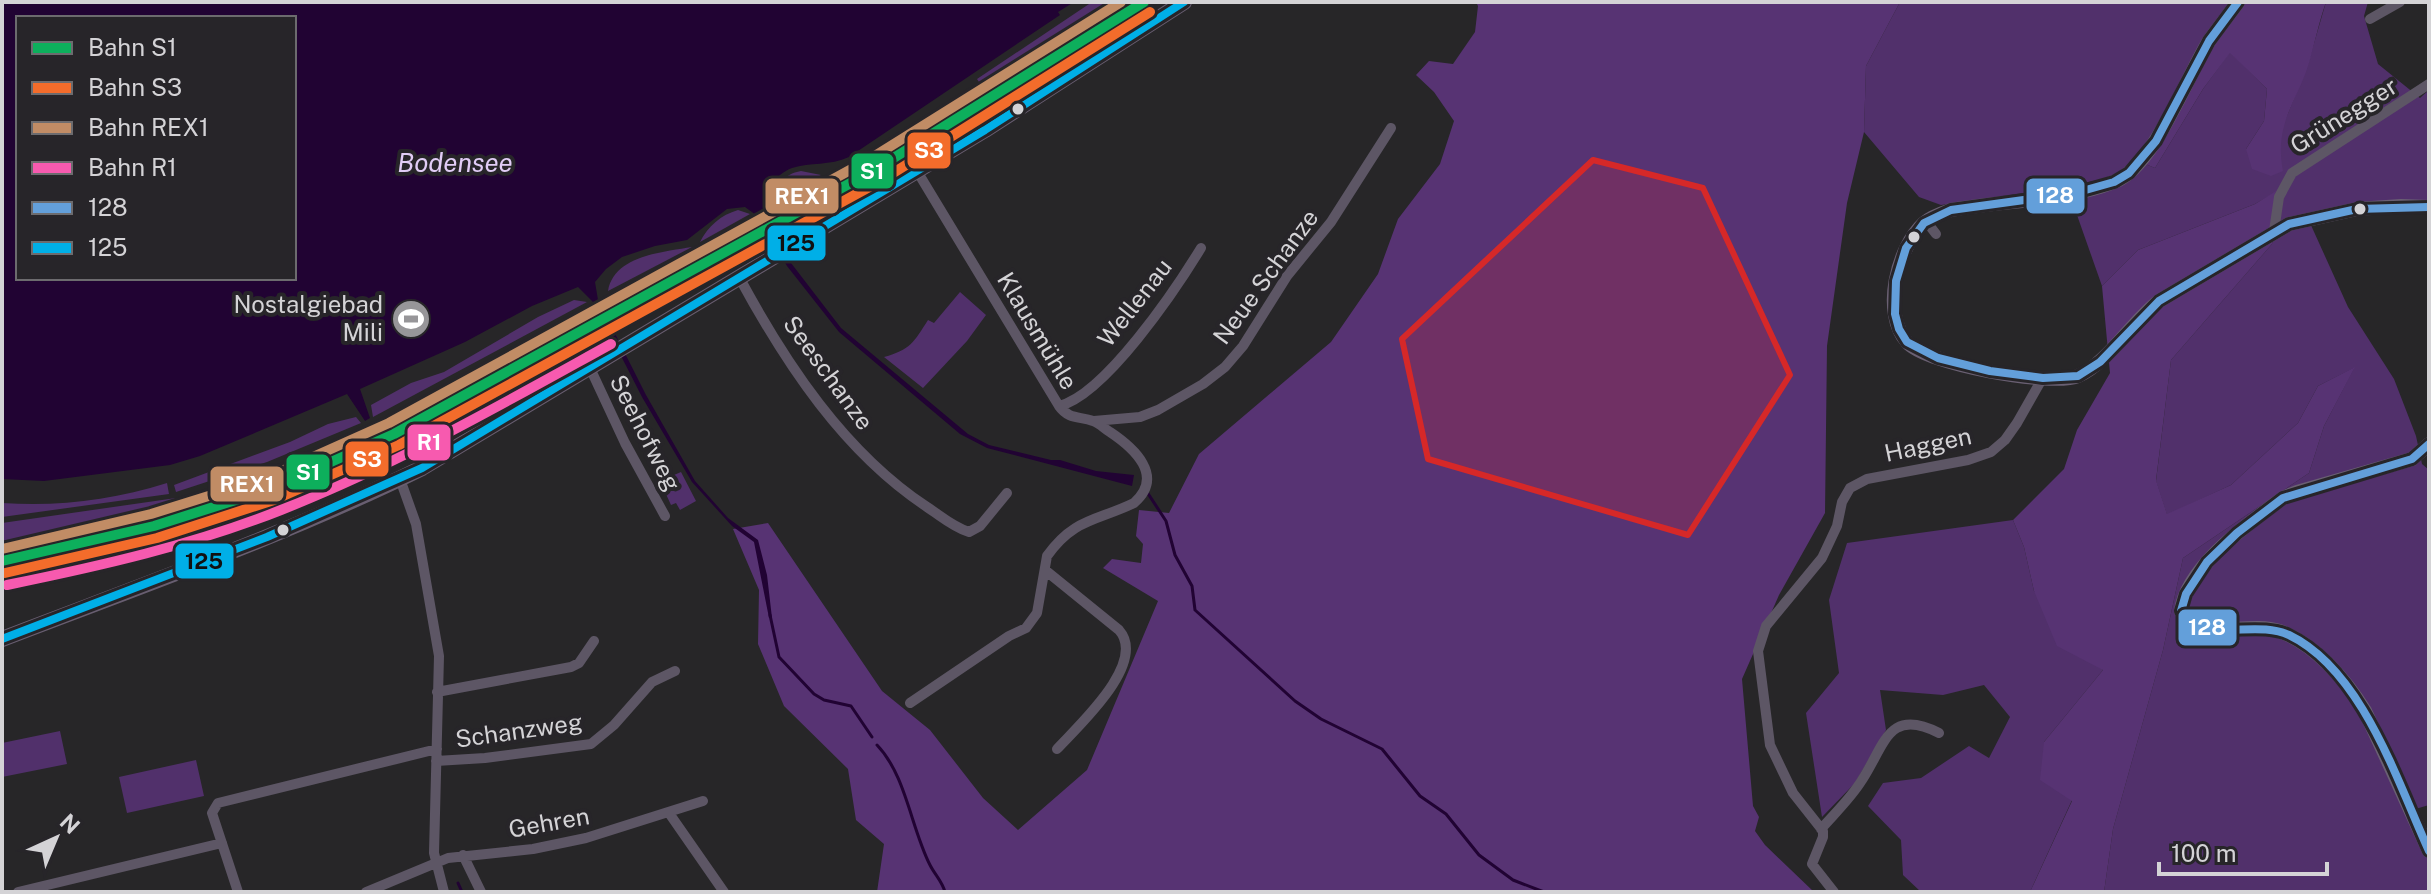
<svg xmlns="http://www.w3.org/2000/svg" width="2431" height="894" font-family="'Public Sans',sans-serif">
<rect width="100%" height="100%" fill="#272628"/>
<path fill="#51306b" d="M1092 2H1111L981 85 977 79Z
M1900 2H2232L2141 152 2116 176 2066 187 1941 205 1919 197 1864 132 1866 66Z
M2326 2H2368L2364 16 2378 64 2420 98 2429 90V201L2310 223 2348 307 2394 379 2416 436 2422 464 2429 470V805L2412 810 2429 851V892H2104L2113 829 2163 650 2183 558 2309 473 2324 426 2354 368 2318 386 2298 423 2231 485 2167 515 2156 481 2171 360 2272 244 2276 192 2255 204 2138 250 2102 286 2071 198 2127 183 2143 163 2155 168 2203 89 2230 52 2267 89 2264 121 2246 149 2279 152 2282 128 2308 64Z
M801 171 821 175 771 203C773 186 784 174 801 171Z
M738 210 750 214 700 242C708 226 721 215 738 210Z
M692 247 608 291C614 255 664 252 692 247Z
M960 292 986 315 967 341 923 388 884 357C910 350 914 342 928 320L934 323Z
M574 300 587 302 373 417 371 405 411 383 444 372 538 317Z
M356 417 361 423 267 462 176 492 174 485 290 442 328 424Z
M681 472 696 501 680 510 676 503 671 505 660 481Z
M167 483 169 494 2 517V503C59 507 112 500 167 483Z
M176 498 177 503 132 516 2 541V523Z
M2013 520 2024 547 2034 591 2103 670 2044 742 2072 800 2030 892H1921L1903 875 1901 840 1868 806 1883 783 1921 778 1969 746 1989 758 2010 717 1984 685 1943 695 1880 690 1886 730 1855 783 1822 817 1806 713 1839 673 1829 600 1847 543Z
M60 731 67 764 2 777V743Z
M196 760 204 796 127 813 119 777Z"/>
<path fill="#573373" d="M1476 2H1900L1866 66 1864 132 1847 203 1827 346 1825 513 1779 595 1742 679 1753 806 1759 817 1755 831 1765 845 1814 892H877L884 844 856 820 848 769 784 706 758 644 759 590 733 529 768 523 882 691 930 730 983 798 1018 830 1087 770 1158 601 1103 568 1112 559 1141 563 1143 544 1136 536 1139 510 1169 513 1199 454 1331 342 1378 274 1398 219 1440 164 1454 121 1434 92 1416 75 1429 61 1453 64 1475 32 1478 6Z
M2238 2H2326C2319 22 2315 42 2309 63 2296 104 2274 124 2283 171L2271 176 2252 169 2246 149 2264 121 2267 89 2230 53 2203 89 2155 168 2143 163Z
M2276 191 2272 244 2171 360 2156 480 2167 514 2231 485 2298 423 2318 386 2355 367 2324 426 2309 473 2183 558 2163 650 2113 829 2104 892H2030L2072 801 2040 780 2044 742 2103 670 2057 646 2034 591 2024 547 2013 520 2064 469 2077 430 2110 373 2102 286 2138 250 2255 204Z"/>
<path fill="#210333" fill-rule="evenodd" d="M2 2H1074L1058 12 1060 15 849 157C830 166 810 162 792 168 773 175 761 197 764 216L791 263 841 328 968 434 989 445 1051 460H1060L1096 471 1134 475 1132 486 987 448 960 434 839 332 787 266 760 218 745 207 727 209 687 240 655 246 622 257 606 269 595 282 598 300 646 395 695 481 728 518 758 540 767 575 772 618H769L754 542 732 526 692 482 642 397 594 303 578 287 532 306 465 342 360 389 370 418 365 421 347 394 200 456 170 465 44 481 2 479ZM18 18H294V278H18Z"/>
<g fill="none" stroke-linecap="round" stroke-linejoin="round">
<path stroke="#210333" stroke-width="3" d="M1147 492 1166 521 1175 555 1192 586 1195 610 1295 701 1321 719 1382 749 1420 796 1446 814 1479 855 1513 880 1544 892
M770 615 779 657 814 694 824 700 851 706 872 737
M877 745C906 775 911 828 930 865 935 875 942 881 945 892
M458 883 462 892"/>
<path stroke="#5d5665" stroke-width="10" d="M2370 19 2400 2
M1926 221 1936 234
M2274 231 2279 197 2292 173 2429 84
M739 277C786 364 844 452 927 507 941 516 953 527 969 532L980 526 1007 493
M590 368 625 443 665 516
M1059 406C1105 395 1176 289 1201 248
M1094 421 1140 417 1158 410 1203 384 1225 367 1243 346 1287 276 1331 222 1391 128
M400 479 416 524 439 656 434 853 444 892
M1045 570 1119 630C1148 663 1078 726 1057 749
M437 692 571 667 579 663 594 641
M910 703 1009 636 1026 628 1037 613 1047 556C1074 518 1097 521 1134 503 1165 476 1134 448 1110 432 1105 429 1099 423 1093 421 1080 416 1069 420 1059 406L917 171
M436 761 485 758 591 744 614 725 652 682 675 671
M669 813 724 892
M1821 829C1835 813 1851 798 1862 780 1885 745 1888 707 1939 733
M463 855 481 892
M18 892 222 843
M238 892 212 813 218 803 437 749
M366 892 448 858 533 849 586 838 703 801
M1834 892 1812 864 1823 837V831L1793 793 1770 745 1758 651 1766 626 1822 558 1837 526 1842 502 1850 488 1867 479 1968 460 1991 452 2005 440 2017 423 2042 379"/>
<path stroke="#6a6073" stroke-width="14" d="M2238 2C2229 15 2218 28 2209 41 2186 78 2154 167 2114 182 2063 202 2005 200 1951 210 1942 213 1932 216 1924 223 1897 248 1881 312 1907 342 1925 364 2052 387 2078 376 2108 363 2132 321 2159 301L2289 224 2357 209 2401 206 2429 207
M2429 444 2412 459 2297 492 2283 498C2248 524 2187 566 2181 611 2197 645 2246 620 2279 631 2314 643 2346 680 2365 711L2429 851"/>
<path stroke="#685e71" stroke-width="16" d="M2 639C143 585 286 535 422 468L985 130 1184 2"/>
<g stroke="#272529" stroke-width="14">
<path id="bus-1" d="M2238 2 2209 41 2156 141 2129 173 2114 182 2075 193 1951 210 1924 223 1906 248 1896 281 1895 314 1899 329 1907 342 1938 358 1990 371 2043 378 2078 376 2100 362 2159 301 2289 224 2357 209 2429 207
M2429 444 2412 459 2283 498 2237 533 2207 562 2186 594 2181 611C2206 645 2254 619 2289 635 2362 670 2397 781 2429 851"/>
</g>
<g stroke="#272529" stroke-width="14">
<path id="bus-2" d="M2 639 267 537 422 468 985 130 1184 2"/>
</g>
<use href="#bus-1" stroke="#639fda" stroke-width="8"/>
<use href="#bus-2" stroke="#00afe7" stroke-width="8"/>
<g stroke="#272529" stroke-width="16">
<path id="rail-1" d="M2 561 154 526 270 489 394 434 876 169 1144 2"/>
</g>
<g stroke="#272529" stroke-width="16">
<path id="rail-2" d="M5 573 157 538 274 500 399 445 882 180 1150 12"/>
</g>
<g stroke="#272529" stroke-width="16">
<path id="rail-3" d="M2 549 151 514 266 478 389 423 870 159 1121 2"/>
</g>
<g stroke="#272529" stroke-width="16">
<path id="rail-4" d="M7 585C100 566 193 545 281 510 396 465 504 403 611 344"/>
</g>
<use href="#rail-1" stroke="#0daf5c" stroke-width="10"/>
<use href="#rail-2" stroke="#f36c2b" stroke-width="10"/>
<use href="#rail-3" stroke="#c18c65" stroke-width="10"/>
<use href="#rail-4" stroke="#f75aaf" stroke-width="10"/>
</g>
<path fill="#d62828" fill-opacity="0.2" stroke="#d62828" stroke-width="6" stroke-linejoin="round" d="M1593 160 1703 188 1790 375 1688 535 1428 459 1402 339Z"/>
<defs>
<g id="stadium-disc" transform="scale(2)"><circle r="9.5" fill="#979699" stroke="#272529"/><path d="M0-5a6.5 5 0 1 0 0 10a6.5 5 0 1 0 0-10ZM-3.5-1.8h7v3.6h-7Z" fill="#fff"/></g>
</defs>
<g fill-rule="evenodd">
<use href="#stadium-disc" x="411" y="319"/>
</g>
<g fill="#d4d3d6" stroke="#272529" stroke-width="3">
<circle cx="1018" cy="109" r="7"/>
<circle cx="2360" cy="209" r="7"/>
<circle cx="1914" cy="237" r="7"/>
<circle cx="283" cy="530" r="7"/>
</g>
<g text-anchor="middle" stroke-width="8" stroke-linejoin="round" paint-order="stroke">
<g font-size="24" fill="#d4d3d6" stroke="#272529">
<text transform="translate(2344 116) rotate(-32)" y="8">Grünegger</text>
<text transform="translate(1266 277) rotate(-54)" y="8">Neue Schanze</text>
<text transform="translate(1135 303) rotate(-52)" y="8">Wellenau</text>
<text transform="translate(1037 331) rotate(59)" y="8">Klausmühle</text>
<text transform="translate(828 373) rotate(54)" y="8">Seeschanze</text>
<text transform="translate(645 433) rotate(63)" y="8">Seehofweg</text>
<text transform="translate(1928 445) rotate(-12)" y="8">Haggen</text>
<text transform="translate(519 731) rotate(-8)" y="8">Schanzweg</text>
<text transform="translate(549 823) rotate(-10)" y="8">Gehren</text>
</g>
<g font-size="24" fill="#d4d3d6" stroke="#272529" text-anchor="end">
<text x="383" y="313">Nostalgiebad<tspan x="383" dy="28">Mili</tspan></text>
</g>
<g font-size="26" font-style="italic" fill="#e1ccf6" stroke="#272529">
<text x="455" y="172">Bodensee</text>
</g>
</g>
<g stroke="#272529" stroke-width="3">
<rect x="906" y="131" width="46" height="39" rx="8" fill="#f36c2b"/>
<rect x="850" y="152" width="45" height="38" rx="8" fill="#0daf5c"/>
<rect x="2025" y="177" width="61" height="38" rx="8" fill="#639fda"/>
<rect x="764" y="177" width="76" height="38" rx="8" fill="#c18c65"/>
<rect x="766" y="224" width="61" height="38" rx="8" fill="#00afe7"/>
<rect x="406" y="423" width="46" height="39" rx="8" fill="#f75aaf"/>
<rect x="344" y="440" width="46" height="38" rx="8" fill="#f36c2b"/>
<rect x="285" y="453" width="46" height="38" rx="8" fill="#0daf5c"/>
<rect x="209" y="465" width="76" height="38" rx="8" fill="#c18c65"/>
<rect x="174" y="542" width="61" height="38" rx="8" fill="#00afe7"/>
<rect x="2177" y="608" width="61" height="39" rx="8" fill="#639fda"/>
</g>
<g font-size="22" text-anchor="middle" font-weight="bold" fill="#fff">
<text x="929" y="158">S3</text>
<text x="872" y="179">S1</text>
<text x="2055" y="203">128</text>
<text x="802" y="204">REX1</text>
<text x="429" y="450">R1</text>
<text x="367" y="467">S3</text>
<text x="308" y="480">S1</text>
<text x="247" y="492">REX1</text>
<text x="2207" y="635">128</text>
</g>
<g font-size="22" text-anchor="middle" font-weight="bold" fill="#111">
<text x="796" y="251">125</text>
<text x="204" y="569">125</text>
</g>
<rect width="2431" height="894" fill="none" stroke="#d4d3d6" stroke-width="8"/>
<rect x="16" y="16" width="280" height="264" fill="#272529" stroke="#6c6b6e" stroke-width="2"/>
<rect x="32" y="42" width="40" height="12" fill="#0daf5c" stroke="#6c6b6e" stroke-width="2"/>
<text x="88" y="56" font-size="24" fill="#d4d3d6">Bahn S1</text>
<rect x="32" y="82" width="40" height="12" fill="#f36c2b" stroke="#6c6b6e" stroke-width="2"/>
<text x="88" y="96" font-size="24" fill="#d4d3d6">Bahn S3</text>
<rect x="32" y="122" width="40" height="12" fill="#c18c65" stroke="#6c6b6e" stroke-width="2"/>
<text x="88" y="136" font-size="24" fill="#d4d3d6">Bahn REX1</text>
<rect x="32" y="162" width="40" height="12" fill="#f75aaf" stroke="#6c6b6e" stroke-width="2"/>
<text x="88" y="176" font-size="24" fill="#d4d3d6">Bahn R1</text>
<rect x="32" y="202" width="40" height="12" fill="#639fda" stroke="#6c6b6e" stroke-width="2"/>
<text x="88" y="216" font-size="24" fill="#d4d3d6">128</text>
<rect x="32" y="242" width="40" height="12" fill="#00afe7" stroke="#6c6b6e" stroke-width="2"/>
<text x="88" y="256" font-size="24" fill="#d4d3d6">125</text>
<g transform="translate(56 838) rotate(44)" stroke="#272529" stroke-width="6" paint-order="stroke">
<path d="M0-6L14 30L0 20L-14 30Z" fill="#d4d3d6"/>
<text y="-12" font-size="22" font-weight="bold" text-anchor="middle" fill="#d4d3d6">N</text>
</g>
<path d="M2159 862v12h168v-12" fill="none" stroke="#d4d3d6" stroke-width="4"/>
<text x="2171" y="862" font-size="24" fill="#d4d3d6" stroke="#272529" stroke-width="6" paint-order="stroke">100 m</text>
</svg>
